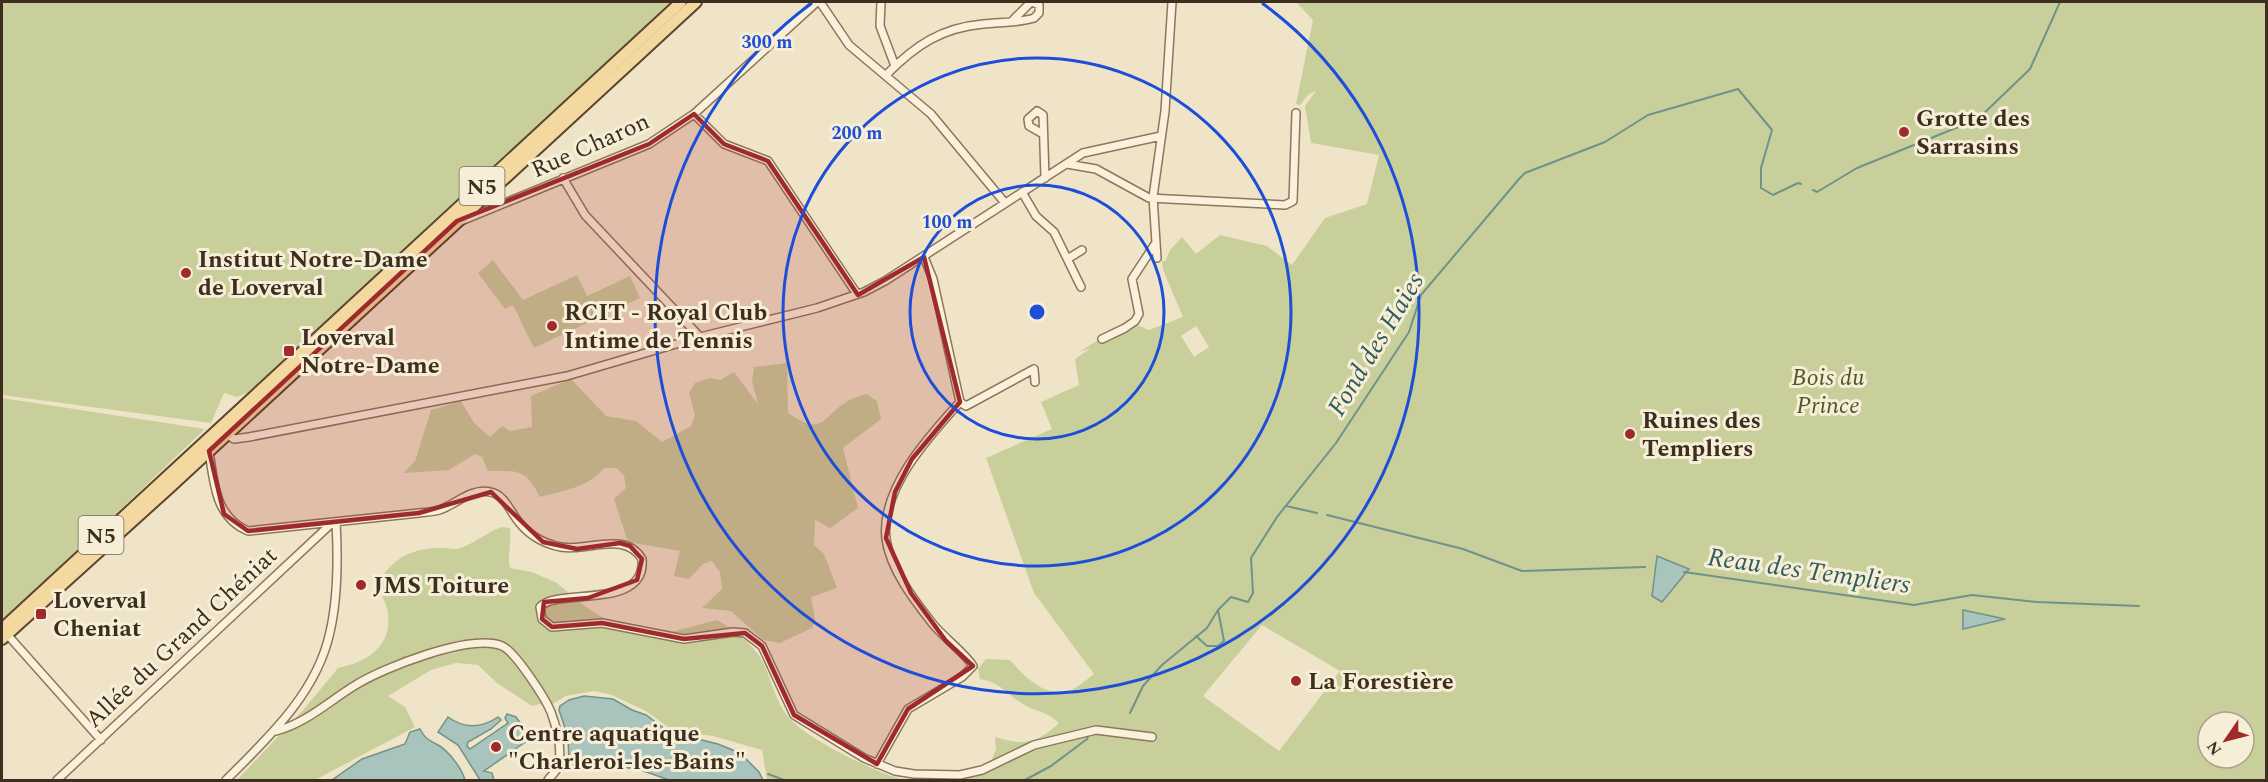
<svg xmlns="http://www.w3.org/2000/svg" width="2268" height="782" font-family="Spectral,serif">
<rect width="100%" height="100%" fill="#f0e4c8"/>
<path fill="#c9cf9b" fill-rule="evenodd" d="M2 2H674L247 393 237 397 224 393 211 423 2 395Z
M1296 2H2266V780H927L951 777 989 766 996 749 995 737C1022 745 1036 745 1059 723 1049 713 1042 713 1030 708 1010 699 1004 683 980 679L978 669 986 659 1010 660C1023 675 1043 696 1066 692 1075 690 1087 679 1094 674L1034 593 986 458 1052 429 1041 402 1079 385 1075 359 1091 348 1079 352 1128 321 1149 330 1183 317 1163 270 1162 260 1165 262 1170 250 1182 237 1196 254 1220 235 1267 246 1292 265 1325 218 1367 204 1379 155 1311 143 1305 106 1316 91 1309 94 1300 105 1296 104 1313 20ZM1196 326 1209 347 1194 357 1181 336ZM1262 625 1340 671 1279 751 1203 696ZM2208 722H2244V758H2208Z
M493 260 523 300 577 275 587 296 630 276 640 298 534 348 513 305 505 309 478 273Z
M787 363 788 413C824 437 820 418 848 401 853 398 860 396 866 394L877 401 881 419 843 448 858 508 830 528 815 520 814 545 824 554 837 588 811 597 815 620 812 628 780 643 763 640 731 611 702 608 722 589 720 572 712 561 703 564 689 579 674 576 680 551 628 542 614 499 626 488 624 476 617 468H604C589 487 563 491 540 497 525 468 518 471 488 471L482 457 475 454 449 470 403 473 415 461 431 410 461 401 474 423 490 437 502 426 510 431 532 427 531 396 571 379 606 416 636 421 662 442 691 426 695 415 689 393 695 383 711 378 720 380 734 372 758 404 752 382 754 367Z
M2 398 205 429 11 614 2 618Z
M502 527 510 528C512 542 507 554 510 568L532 572 557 583 586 607 620 628 663 634 717 620C734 630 750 641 761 659 772 678 775 704 791 720 811 741 877 773 904 780H767L762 750 713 736 680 732 668 727 646 711 612 695 594 691 566 696 549 706 539 704 532 706 497 683 478 665 456 663 431 670 388 696 405 707 415 727 315 780H237L304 709 338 668C370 662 397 642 386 605 382 595 376 586 383 575 400 553 418 548 443 548 449 548 456 550 461 548 476 542 487 532 502 527Z"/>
<path fill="#a9c4bc" stroke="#6f938a" stroke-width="1.5" d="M1657 556 1689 569 1662 602 1652 596Z
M1963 610 2005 619 1963 629Z
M584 696 613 699 632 710 646 715 669 732 718 744 740 753 759 772 763 780H669L638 769 592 764 574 766 569 761 568 737 559 710 560 706 569 700Z
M507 714 516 717 531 738 484 771 492 773 494 780H480L458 745 438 732 448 717C464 729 482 728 498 717L501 720 491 729 468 742 467 746 470 749 508 723 505 718Z
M420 729C425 739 429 740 438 745 449 751 462 769 465 780H332L362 759 405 744 410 732Z"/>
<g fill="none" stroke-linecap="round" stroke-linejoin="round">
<path stroke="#6f938a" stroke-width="2" d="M1813 190 1817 192 1857 168 1978 119 2030 69 2060 2
M1286 506 1317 513
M1327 515 1463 549 1522 571 1645 567
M1684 572 1914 605 1972 595 2037 602 2139 606
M1196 636 1207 646H1218L1224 641 1218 610
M1130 713 1143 686 1162 665 1207 628 1218 610 1231 597 1248 602 1253 593 1251 558 1277 517 1336 443 1409 332 1421 295 1519 179 1525 173 1605 142 1648 115 1738 89 1772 130 1761 168V188L1773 195 1798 183 1801 184
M768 774 784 780
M1025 780 1051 766 1087 739 1088 735"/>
<g stroke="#8d765c" stroke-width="10">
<path id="minor" d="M820 2 849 45 931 114 1005 203
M881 2 880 26 895 66
M1012 21 1031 2
M887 74C916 45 941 28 983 24 1000 22 1018 23 1034 18L1039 13V5L1032 2
M694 114 724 144 768 161 857 294
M1043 134 1029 126 1028 119 1037 111 1043 115 1045 178
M1067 164 1096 169 1149 198 1285 205 1293 201 1296 113
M563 178 585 215 700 337
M1022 192 1036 216 1054 232 1081 287
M461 221 649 144 694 114 817 2
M1069 258 1082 250
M1157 258 1153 197 1165 111 1172 2
M1102 339 1125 328 1135 321 1139 314 1132 279 1155 244
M960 402 966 406 1034 369 1035 382
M226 434 234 439 249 437 567 376 700 337 817 308 864 292 885 281 1083 153 1161 136
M209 451C214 483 215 517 248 531L419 513C427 512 435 512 442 509 457 503 472 488 490 492 504 494 510 511 518 521 527 533 541 542 556 546 584 554 624 529 642 559 647 611 556 587 540 607L542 619 552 627 602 623 684 639 733 632 745 633 762 646 794 715 864 758 895 771 914 774 960 775 982 770 1034 745 1096 730 1152 737
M5 632 101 740
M276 731C306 723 328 702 354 686 382 668 471 633 502 646 515 651 545 698 551 712 556 726 563 750 558 766 557 771 551 776 548 780
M877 764 908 709 962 677 973 666C965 653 943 637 932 623 914 600 890 569 886 539 880 489 929 436 960 402L933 279 924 257
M57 780 332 523
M226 780C268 738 317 693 330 632 338 597 338 557 336 522"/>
</g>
<g stroke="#5b4430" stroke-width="14">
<path id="primary" d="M2 629 681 2
M2 639 168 489 696 2"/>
</g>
<use href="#minor" stroke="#faf1dc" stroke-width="7"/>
<use href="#primary" stroke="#f3d9a0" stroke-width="10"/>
</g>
<path fill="#9e2a2b" fill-opacity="0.2" stroke="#9e2a2b" stroke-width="4.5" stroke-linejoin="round" d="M694 114 724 144 768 161 858 295 924 257 960 402 912 459 895 492 886 538 911 593 946 641 973 666 908 709 877 764 794 715 762 646 745 633 684 639 602 623 552 627 542 619 544 602 588 598 637 580 642 559 630 546 620 543 577 549 543 542 491 492 419 513 248 531 224 514 209 451 457 221 649 144Z"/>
<g fill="none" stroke="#1d4ed8" stroke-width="3">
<circle cx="1037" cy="312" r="127"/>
<circle cx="1037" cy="312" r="254"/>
<path d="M1262 3A382 382 0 1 1 812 3"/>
</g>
<g fill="#9e2a2b" stroke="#f7eed8" stroke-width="2">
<circle cx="1904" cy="132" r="6"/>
<circle cx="186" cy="273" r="6"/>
<circle cx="552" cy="326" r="6"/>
<rect x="283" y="345" width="12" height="12" rx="3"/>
<circle cx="1630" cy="434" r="6"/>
<circle cx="361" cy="585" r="6"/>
<rect x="35" y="608" width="12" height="12" rx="3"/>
<circle cx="1296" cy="681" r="6"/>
<circle cx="496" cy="747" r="6"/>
</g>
<g text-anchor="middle" stroke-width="6" stroke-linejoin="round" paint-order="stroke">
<g fill="#f7eed8" stroke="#756857" stroke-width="1.5">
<rect x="459.5" y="167" width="45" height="38" rx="4.5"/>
<rect x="78.5" y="516" width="45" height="38" rx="4.5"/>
</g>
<g font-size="22" font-weight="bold" fill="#3d2e20">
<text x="482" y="194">N5</text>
<text x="101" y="543">N5</text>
</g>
<g font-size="24" font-weight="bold" fill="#3d2e20" stroke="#f7eed8" text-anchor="start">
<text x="1916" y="126">Grotte des<tspan x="1916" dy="28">Sarrasins</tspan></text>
<text x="198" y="267">Institut Notre-Dame<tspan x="198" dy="28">de Loverval</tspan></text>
<text x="564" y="320">RCIT - Royal Club<tspan x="564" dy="28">Intime de Tennis</tspan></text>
<text x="301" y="345">Loverval<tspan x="301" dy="28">Notre-Dame</tspan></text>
<text x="1642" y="428">Ruines des<tspan x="1642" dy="28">Templiers</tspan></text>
<text x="373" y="593">JMS Toiture</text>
<text x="53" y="608">Loverval<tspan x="53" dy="28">Cheniat</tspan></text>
<text x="1308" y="689">La Forestière</text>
<text x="508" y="741">Centre aquatique<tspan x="508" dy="28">"Charleroi-les-Bains"</tspan></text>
</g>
<g font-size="24" fill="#3d2e20" stroke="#f7eed8">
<text transform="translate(590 145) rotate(-24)" y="8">Rue Charon</text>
<text transform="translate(181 637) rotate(-43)" y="8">Allée du Grand Chéniat</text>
</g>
<g font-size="24" font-style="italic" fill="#4d5a26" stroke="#f7eed8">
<text x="1828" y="385">Bois du<tspan x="1828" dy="28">Prince</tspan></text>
</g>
<g font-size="26" font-style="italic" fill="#2f5d5a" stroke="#f7eed8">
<text transform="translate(1375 344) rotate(-59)" y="9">Fond des Haies</text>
<text transform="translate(1809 570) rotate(8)" y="9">Reau des Templiers</text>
</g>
</g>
<circle cx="1037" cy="312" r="9" fill="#1d4ed8" stroke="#f7eed8" stroke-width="3"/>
<g font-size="18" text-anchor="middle" font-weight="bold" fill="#1d4ed8" stroke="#f7eed8" stroke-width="6" stroke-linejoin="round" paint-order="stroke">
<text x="767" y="48">300 m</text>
<text x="857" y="139">200 m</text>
<text x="947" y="228">100 m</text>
</g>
<rect width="2268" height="782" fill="none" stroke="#3d2e20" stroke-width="6"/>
<g transform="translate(2226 740) rotate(235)"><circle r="28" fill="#f7eed8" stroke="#ada18e" stroke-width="1.5"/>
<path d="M0-4.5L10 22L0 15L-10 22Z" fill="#9e2a2b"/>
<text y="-9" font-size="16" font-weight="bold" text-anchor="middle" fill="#3d2e20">N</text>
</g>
</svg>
